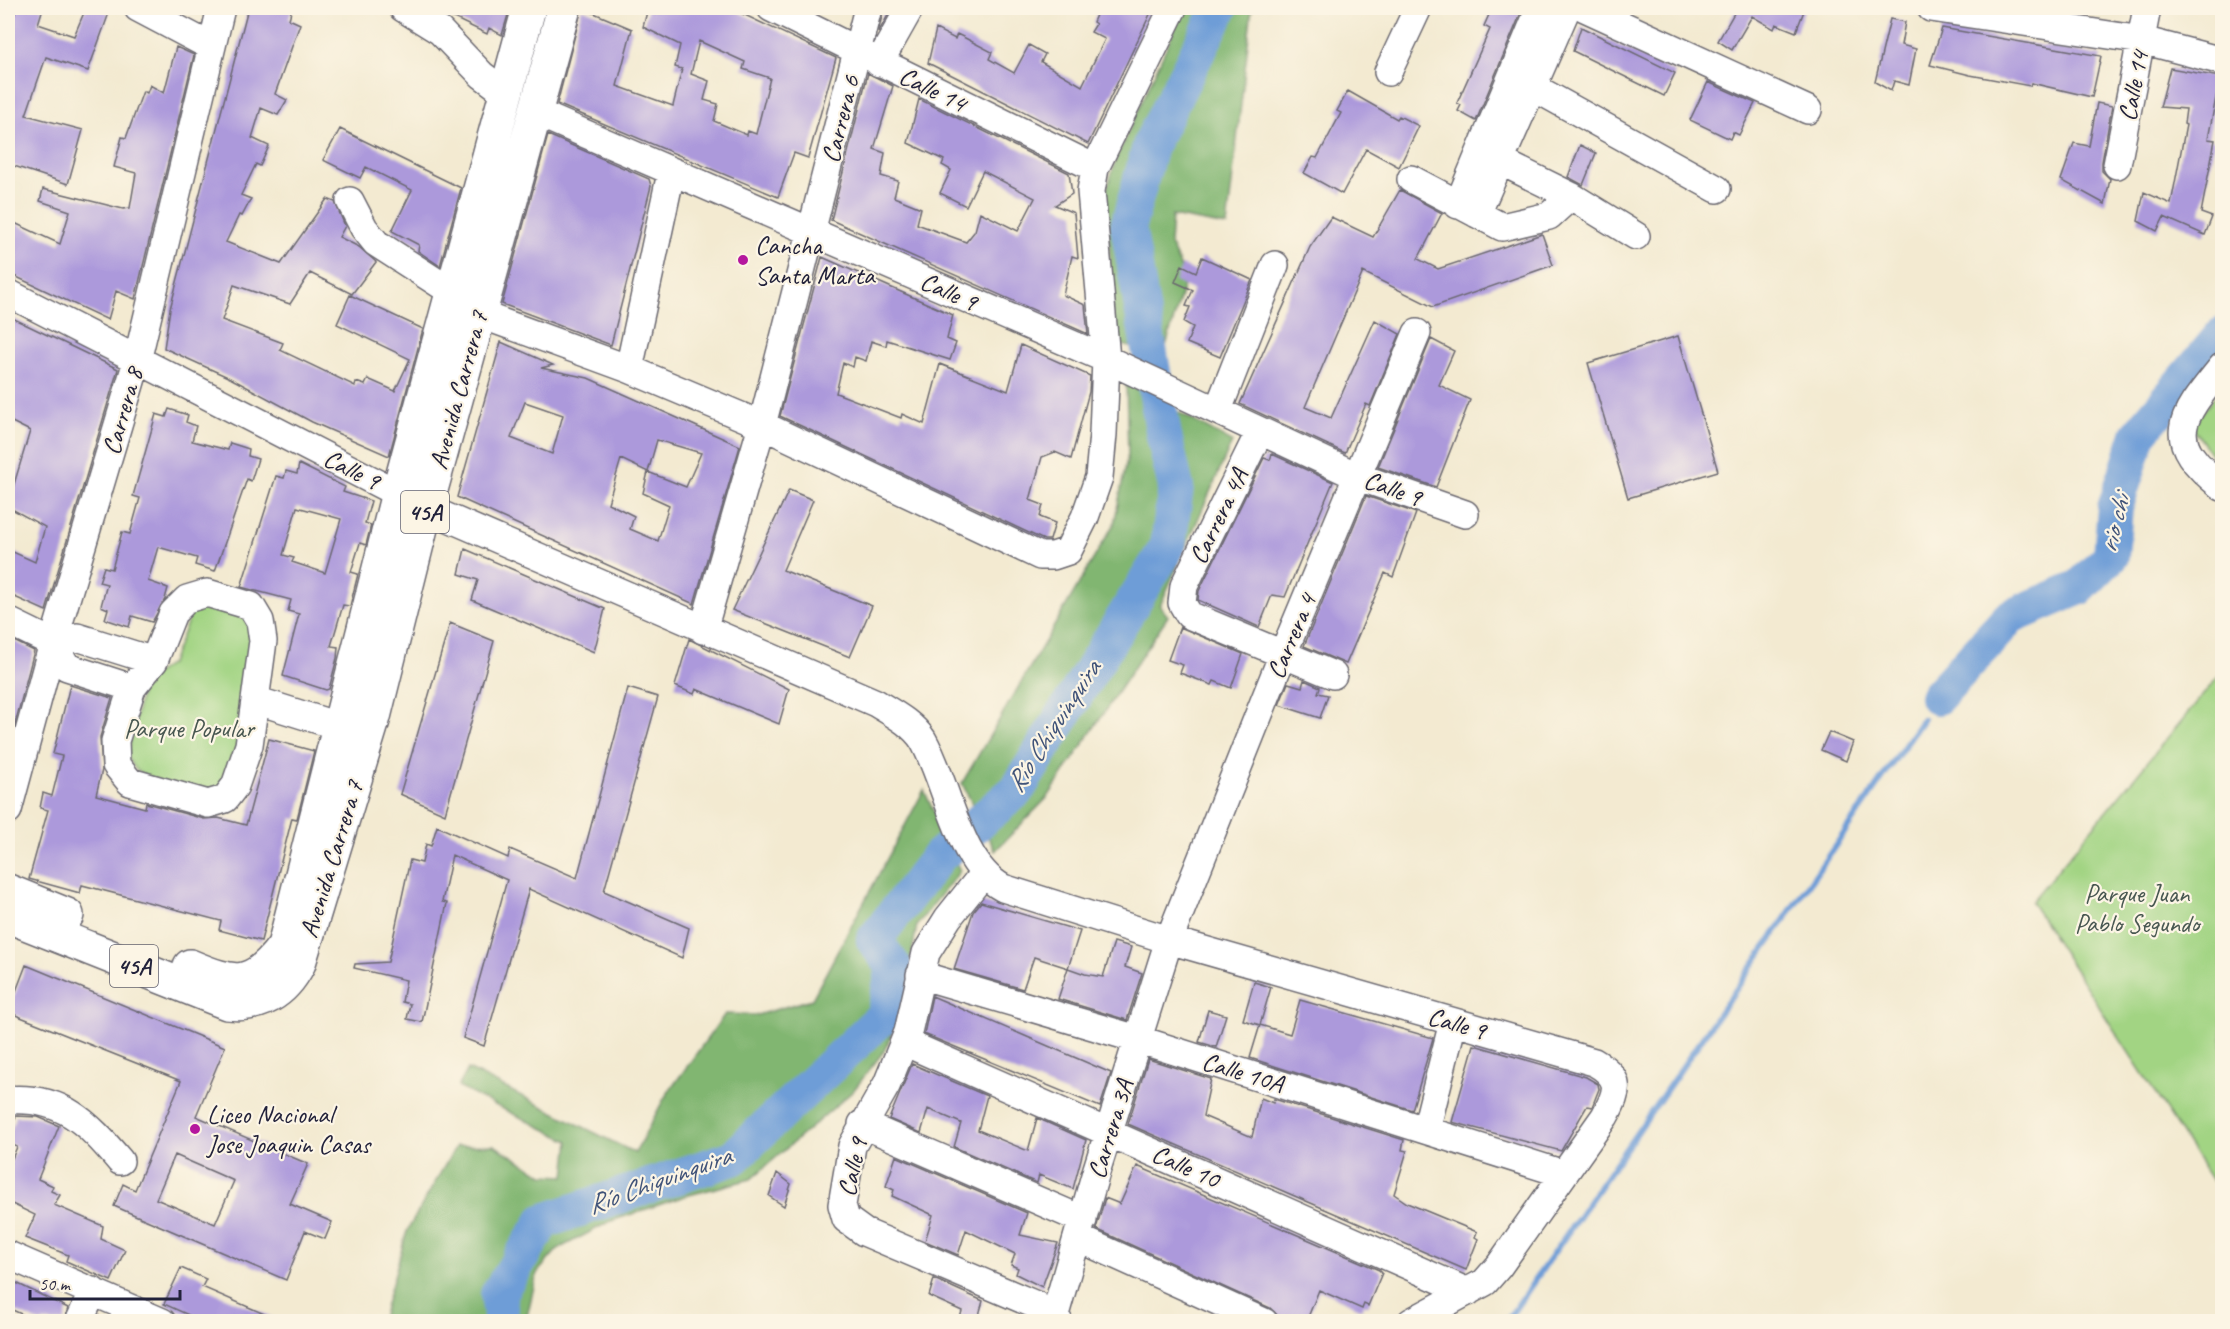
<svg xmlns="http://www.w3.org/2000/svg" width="2230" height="1329" font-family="Caveat,sans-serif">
<rect width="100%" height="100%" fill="#fcf5e5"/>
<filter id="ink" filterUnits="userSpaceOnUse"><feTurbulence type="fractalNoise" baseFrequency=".0167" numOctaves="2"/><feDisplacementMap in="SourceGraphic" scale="12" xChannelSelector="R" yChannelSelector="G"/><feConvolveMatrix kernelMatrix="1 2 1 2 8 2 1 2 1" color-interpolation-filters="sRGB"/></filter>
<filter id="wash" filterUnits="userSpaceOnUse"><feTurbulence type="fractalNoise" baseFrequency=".008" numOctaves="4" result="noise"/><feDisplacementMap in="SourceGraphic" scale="24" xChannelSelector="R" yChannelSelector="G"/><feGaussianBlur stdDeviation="1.35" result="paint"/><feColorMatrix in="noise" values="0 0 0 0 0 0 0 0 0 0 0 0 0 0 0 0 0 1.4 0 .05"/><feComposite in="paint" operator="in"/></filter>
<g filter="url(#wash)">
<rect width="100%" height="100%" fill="#f3ead1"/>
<path fill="#a2d483" stroke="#627b5f" stroke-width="1.5" d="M2222 387V470L2192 426Z
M208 597 259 626 240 686 244 697 241 743 225 785C200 796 161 784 138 771 133 768 130 760 127 756L141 693 153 676 171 663 194 606Z
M2222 672V1196L2031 902Z"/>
<path fill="#81b671" stroke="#526c56" stroke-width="1.5" d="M1184 8H1252L1227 226 1172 216 1170 244 1186 278 1163 356 1115 343 1106 192 1116 159Z
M1126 383 1232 442 1160 606 1168 616 1048 797 995 851 962 783 1114 524 1128 454Z
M924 790 960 871 917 925 900 1018 884 1051 853 1091 751 1179 685 1196 611 1221 558 1249 537 1273 526 1321 381 1322 407 1231 456 1146 494 1145 543 1175 565 1176 569 1141 458 1087 468 1069 635 1153 665 1097 725 1014 757 1015 812 999Z"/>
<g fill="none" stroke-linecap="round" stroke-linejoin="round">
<path stroke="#6e9dd7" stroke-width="6" d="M1506 1322 1923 719"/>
<path stroke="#6e9dd7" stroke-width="36" d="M1937 697 2010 617 2080 587 2111 556 2115 508 2139 434 2222 335
M502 1322 498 1294 544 1221 733 1158 884 1016 894 967 874 940 939 856 1017 790 1168 546 1176 487 1164 436 1128 226 1151 143 1220 8"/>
</g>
<g id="blocks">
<path fill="#ac99db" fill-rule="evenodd" d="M17 8H43L38 24 74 36 86 8H97L109 13 88 71 46 57 26 115 83 130 68 184 8 164V32Z
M248 8H292L289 19 300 24 275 94 287 100 278 115 261 108 252 138 269 146 260 166 256 164 241 195 251 199 242 216 239 215 226 242 281 264 327 199 335 202 345 226 339 237 359 247 376 262 352 294 310 273 290 304 234 285 222 320 283 343 280 350 355 386 356 382 365 385 368 379 395 391 410 359 337 324 350 295 423 329 389 456 312 422 230 378 164 348 170 309Z
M433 8H510L502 35 489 28 487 34Z
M582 8 632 29 617 86 673 106 682 69 675 67 680 45 643 27 648 8H730L836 58 808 158 794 153 778 197 557 104ZM699 41 745 62 743 69 770 78 756 134 748 131 747 135 714 121 718 104 704 100 709 81 691 74Z
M883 8H892L878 33 883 12Z
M1099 8H1153L1088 144 928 63 936 29 955 39 957 34 965 38 992 52 989 59 1014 73 1029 45 1045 54 1041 62 1082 86 1105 39 1091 32 1096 24 1093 22Z
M1492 8H1523L1476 121 1458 111 1461 105 1457 103 1490 29 1484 26Z
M1737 8H1805L1796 32 1776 24 1774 29 1752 16 1732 50 1718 41Z
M1890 19 1905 22 1901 45 1916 49 1909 85 1894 81 1891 91 1875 82Z
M1581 27 1675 73 1664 96 1573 51Z
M1942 28 2101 56 2092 97 2031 83 2030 86 1970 75 1930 65Z
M176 47 194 55 135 299 116 291 108 320 8 273V220L60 244 70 211 40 201 43 189 123 209 130 208 136 173 114 167 122 137 126 138 143 91 147 93 150 85 164 93Z
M2170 68 2220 77 2208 139 2215 140 2201 213 2212 217 2205 235 2164 217 2157 231 2138 221 2144 192 2171 204 2186 125 2184 124 2186 109 2160 107Z
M868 73 893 86 874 149 885 153 881 176 898 181 894 197 921 208 917 224 966 242 975 231 980 212 1018 231 1035 198 983 171 966 206 940 193 951 170 942 165 944 160 908 143 919 99 1069 173 1072 194 1055 205 1074 213 1078 258 1072 256 1063 295 1085 305 1088 334 831 220Z
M1708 82 1755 103 1739 135 1733 132 1730 139 1690 120Z
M1348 91 1397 119 1399 116 1419 126 1399 167 1366 149 1342 194 1304 173 1313 157 1317 158 1341 113 1337 111Z
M2097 103 2112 106 2102 162V171L2110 179 2105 204 2061 180 2074 143 2089 146Z
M340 129 461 188 440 266 418 251 419 245 392 231 412 190 366 167 360 178 323 160Z
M548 135 649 179 651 186 611 345 502 304Z
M1580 145 1596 153 1583 185 1568 177Z
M1400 190 1442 213 1418 259 1438 269 1542 234 1553 265 1433 307 1363 272 1305 407 1331 418 1375 320 1400 334 1370 406 1366 404 1345 453 1240 404 1310 247 1331 217 1373 237Z
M822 257 953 315 947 339 956 343 950 360 887 340 886 346 871 341 866 361 855 357 853 367 843 363 836 393 901 418 902 414 924 424 940 364 1008 391 1021 345 1090 376 1089 392 1071 459 1055 452 1042 457 1030 500 1043 505 1040 517 1055 523 1050 540H1044L780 416Z
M1202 257 1252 280 1220 357 1187 343 1193 327 1184 322 1190 307 1186 306 1193 290 1175 282 1182 265 1196 272Z
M8 316 118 369 46 611 8 594V562L11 551 35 562 45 527 8 507V489L12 491 30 431 8 420Z
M1678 336 1718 471 1628 498 1588 363Z
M1431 339 1454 351 1439 385 1470 400 1436 487 1378 467Z
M501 342 553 365 541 368 588 378 740 446 694 604 457 497ZM525 402 563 415 552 454 511 438ZM657 440 701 453 686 487 648 472 643 493 669 505 658 541 630 529 634 516 608 503 621 459 648 472Z
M169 409 188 415 186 422 196 426 192 441 228 450 230 443 249 449 248 456 258 459 251 481 247 479 215 571 195 565 197 558 158 547 148 581 168 588 165 599 152 622 132 616 129 627 105 619 108 609 101 606 107 584 99 582 104 567 112 569 122 532 130 534 140 498 133 496 156 414 166 417Z
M1272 454 1333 482 1285 597 1272 595 1259 627 1198 600 1199 591 1264 458 1270 460Z
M299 464 345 487 343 492 371 501 365 523 371 525 366 545 360 543 351 572 358 574 350 606 343 605 331 646 338 647 337 658 329 689 326 690 283 676 299 614 288 611 291 600 241 587 276 476 284 478 286 471 297 474ZM297 507 341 519 325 573 292 562 294 558 283 555Z
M789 490 813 500 783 570 872 606 850 657 732 610Z
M1366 496 1416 513 1393 577 1385 573 1346 664 1304 646Z
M465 549 605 609 594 652 472 600 478 580 459 574Z
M450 623 494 641 445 814 400 794Z
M1180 627 1243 654 1231 688 1214 681 1212 685 1180 673 1183 665 1168 660Z
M8 638 34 651 8 751Z
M689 639 789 689 779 724 696 689 694 694 675 686Z
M1304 680 1320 687 1318 693 1328 695 1320 718 1279 705 1288 683 1302 687Z
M70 685 112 698 100 737 102 770 96 795 145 808 146 803 204 819 218 818 246 825 269 739 314 751 297 819 292 818 261 941 219 930 221 921 82 885 80 893 29 879 48 810 40 808 43 793 52 796 62 756 53 754Z
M628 688 658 697 604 891 689 928 682 958 529 889 484 1046 463 1038 507 880 452 855 442 902 447 903 422 1022 407 1019 410 1004 402 1002 406 980 354 968 355 964 388 962 410 860 422 863 426 844 431 846 437 826 508 858 510 849 577 878Z
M1829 732 1853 742 1846 761 1821 750Z
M981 902 1080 931 1068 968 1085 974 1103 977 1114 942 1131 947 1125 967 1142 973 1127 1020 1058 999 1068 968 1034 957 1023 989 954 969 973 912Z
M26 965 225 1047 196 1116 308 1164 290 1204 332 1222 325 1239 305 1231 286 1280 114 1206 123 1184 135 1190 181 1081 8 1012ZM175 1155 234 1181 215 1224 156 1199Z
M1254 982 1271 987 1260 1025 1243 1020Z
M932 996 1111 1073 1100 1107 924 1034Z
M1300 1000 1433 1038 1412 1110 1250 1058 1260 1025 1290 1034Z
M1208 1010 1226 1015 1216 1047 1199 1042Z
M1474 1045 1586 1077 1598 1084 1599 1089 1592 1107 1587 1106 1561 1151 1452 1122Z
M1148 1059 1211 1079 1203 1116 1252 1137 1261 1098 1273 1103 1274 1099 1404 1140 1402 1150 1407 1151 1394 1194 1407 1203 1477 1232 1475 1237 1478 1239 1466 1270 1128 1124Z
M912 1064 987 1096 978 1130 1028 1151 1037 1118 1086 1140 1073 1189 1039 1175 1037 1183 954 1147 961 1123 928 1109 921 1133 889 1119Z
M16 1116 38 1117 59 1126 38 1179 53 1186 51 1191 60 1195 54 1205 103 1226 101 1239 125 1250 111 1281 66 1261 68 1255 25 1238 35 1215 8 1202V1168L17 1147 8 1143V1139Z
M896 1156 1027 1213 1020 1235 1058 1243 1042 1287 1016 1274 1018 1268 1011 1265 1015 1254 966 1230 958 1255 925 1241 933 1215 892 1196 894 1190 886 1186Z
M1137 1166 1379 1270 1382 1273 1368 1306 1364 1304 1362 1309 1319 1290 1306 1322H1290L1278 1316 1270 1308 1096 1229 1105 1198 1120 1204Z
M777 1173 791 1184 784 1206 769 1196Z
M181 1268 206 1279 202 1287 283 1322H204L164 1304Z
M8 1279 68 1308 64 1322H39L8 1308Z
M934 1279 983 1301 977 1322H959L962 1311 929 1296Z"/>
</g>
</g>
<g filter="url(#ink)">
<use href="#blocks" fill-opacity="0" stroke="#6b6870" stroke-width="1.5"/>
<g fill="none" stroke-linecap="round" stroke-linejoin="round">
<g stroke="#6b6870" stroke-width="30">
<path id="minor" d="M138 8 210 46
M403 8 440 31 482 75 506 93
M771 8 1095 168
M1585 8 1808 110
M1931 8 2142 40 2222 61
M879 63 910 8
M1388 72 1418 8
M1533 87 1717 189
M535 112 1106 359 1359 477 1465 514
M1500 161 1571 196 1636 236
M2117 165 2147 8
M1411 179 1502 227 1549 216 1571 196
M350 201 364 228 376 243 452 292
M1458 205 1540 8
M1477 214 1567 8
M8 293 426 508 876 703C892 713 912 723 923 740 948 783 957 863 1003 888L1169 940 1594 1062C1622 1078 1619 1090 1605 1116L1499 1266 1485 1282 1411 1322
M479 314 629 369 762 425 1040 556H1053L1068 551 1085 517 1099 477 1103 434 1106 359 1091 191 1095 168 1173 8
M2222 367C2179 420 2162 439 2222 487
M629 369 671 173
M1218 410 1275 265
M1260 431 1184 586 1182 603 1189 615 1333 675
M207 593 251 606 260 621 263 641 249 745 235 786 225 799 208 804 130 782 116 765 115 741 132 688 154 661 173 613 187 599Z
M8 621 53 643 67 667 132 688
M703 630 762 425 868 8
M53 643 77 637 154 661
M255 700 341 727
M8 810 53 643 137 361 221 8
M984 873 948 918 926 953 908 1032 887 1084 852 1146 842 1205 846 1219 864 1232 1036 1305 1059 1322
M920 975 1137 1039 1564 1174
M904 1042 1468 1292
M8 1100C62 1096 87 1122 120 1161
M862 1124 1083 1220
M1426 1130 1453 1022
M1078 1238 1264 1322
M8 1255 162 1322
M1054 1318 1096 1172 1169 940 1283 654 1417 333
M79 1322 93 1291"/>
</g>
<g stroke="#6b6870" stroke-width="36">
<path id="major" d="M8 891 67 915
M8 916 227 1003C260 1007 284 993 299 963L374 717 426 508 564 8
M190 966C235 985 252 989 284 946L398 493 529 8"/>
</g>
<use href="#minor" stroke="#fff" stroke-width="27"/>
<use href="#major" stroke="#fff" stroke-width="33"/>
</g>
</g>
<g fill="#b5179e" stroke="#fcf5e5" stroke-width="2">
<circle cx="743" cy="260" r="6"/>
<circle cx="195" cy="1129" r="6"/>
</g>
<g text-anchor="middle" stroke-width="4.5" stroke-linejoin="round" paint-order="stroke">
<g fill="#fcf5e5" stroke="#63616e" stroke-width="1.5">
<rect x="401" y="491" width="48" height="42" rx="4.5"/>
<rect x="110" y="945" width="48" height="42" rx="4.5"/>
</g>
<g font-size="24" font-weight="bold" fill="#22223b">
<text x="425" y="520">45A</text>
<text x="134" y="974">45A</text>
</g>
<g font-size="26" fill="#22223b" stroke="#fcf5e5">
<text transform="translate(2133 86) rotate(-79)" y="9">Calle 14</text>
<text transform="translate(933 89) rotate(26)" y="9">Calle 14</text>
<text transform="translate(840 119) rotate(-76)" y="9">Carrera 6</text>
<text transform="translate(949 291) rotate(24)" y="9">Calle 9</text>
<text transform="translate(458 390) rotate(-75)" y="9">Avenida Carrera 7</text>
<text transform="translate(122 411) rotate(-74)" y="9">Carrera 8</text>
<text transform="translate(352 469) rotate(27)" y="9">Calle 9</text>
<text transform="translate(1393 488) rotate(20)" y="9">Calle 9</text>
<text transform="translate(1218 516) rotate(-64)" y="9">Carrera 4A</text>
<text transform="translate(1291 636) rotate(-67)" y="9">Carrera 4</text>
<text transform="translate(331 859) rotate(-73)" y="9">Avenida Carrera 7</text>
<text transform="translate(1457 1023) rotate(16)" y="9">Calle 9</text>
<text transform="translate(1243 1072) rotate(17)" y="9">Calle 10A</text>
<text transform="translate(1110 1129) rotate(-73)" y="9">Carrera 3A</text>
<text transform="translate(1186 1166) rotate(24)" y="9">Calle 10</text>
<text transform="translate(852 1167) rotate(-77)" y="9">Calle 9</text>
</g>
<g font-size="26" fill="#22223b" stroke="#fcf5e5" text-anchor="start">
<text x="755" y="254">Cancha<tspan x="755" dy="30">Santa Marta</tspan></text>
<text x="207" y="1123">Liceo Nacional<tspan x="207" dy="30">Jose Joaquin Casas</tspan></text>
</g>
<g font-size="26" fill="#485751" stroke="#fcf5e5">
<text x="189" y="737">Parque Popular</text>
<text x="2137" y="902">Parque Juan<tspan x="2137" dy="30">Pablo Segundo</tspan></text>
</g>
<g font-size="27" font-style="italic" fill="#405379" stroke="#fcf5e5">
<text transform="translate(2114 524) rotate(-76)" y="9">rio chi</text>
<text transform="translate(1053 726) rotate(-57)" y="9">Río Chiquinquira</text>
<text transform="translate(659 1180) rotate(-20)" y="9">Río Chiquinquira</text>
</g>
</g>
<rect width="2230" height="1329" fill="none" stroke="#fcf5e5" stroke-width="30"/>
<path d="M30 1290v9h150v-9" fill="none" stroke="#22223b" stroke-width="3"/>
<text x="39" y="1290" font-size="18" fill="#22223b" stroke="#fcf5e5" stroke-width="4.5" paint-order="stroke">50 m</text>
</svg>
